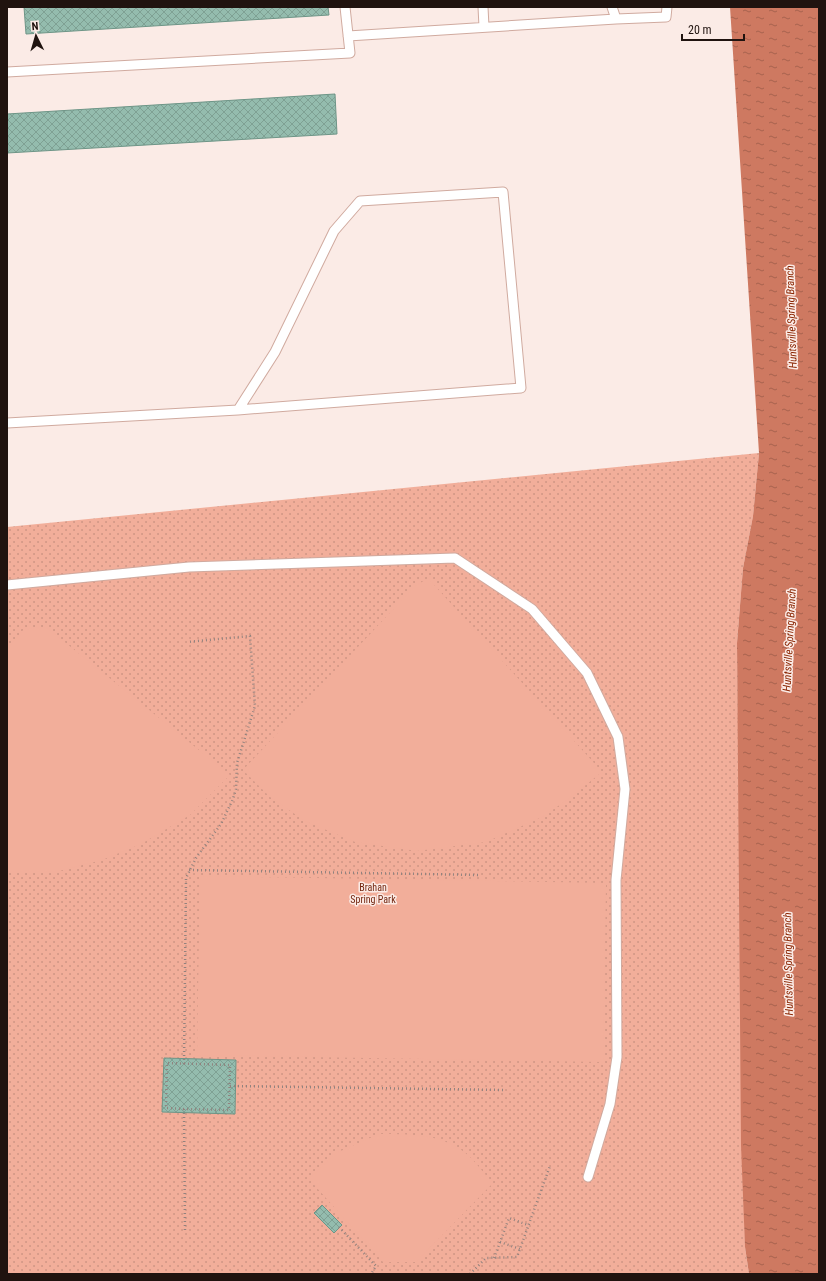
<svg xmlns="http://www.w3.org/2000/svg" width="826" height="1281" font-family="'Roboto Condensed',sans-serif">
<defs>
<pattern id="park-dots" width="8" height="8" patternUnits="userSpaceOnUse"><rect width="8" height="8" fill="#f2ae9a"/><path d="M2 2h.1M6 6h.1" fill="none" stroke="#cf9584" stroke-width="1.8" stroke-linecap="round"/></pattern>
<pattern id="water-ripples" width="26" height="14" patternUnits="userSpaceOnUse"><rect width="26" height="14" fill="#ce7961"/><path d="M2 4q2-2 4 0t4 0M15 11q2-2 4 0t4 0" fill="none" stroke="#a7624e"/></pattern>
<pattern id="building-cross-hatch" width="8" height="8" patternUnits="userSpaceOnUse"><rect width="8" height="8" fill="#94bcae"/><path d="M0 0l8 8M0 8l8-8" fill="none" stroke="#7fa194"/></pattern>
</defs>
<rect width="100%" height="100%" fill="#fbebe6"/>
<path fill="url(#park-dots)" d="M759 453 753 516 743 568 737 643 745 1247 749 1274H7V527Z"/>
<path fill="#f2ae9a" d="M428 578 602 772 567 800 542 817 486 842 417 851 355 842 305 821 270 797 243 770 414 587Z
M46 627 230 775 190 815 141 844 102 860 59 871H11L7 869V649L24 629Z
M200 876 606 883 603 1062 197 1055Z
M379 1134C410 1134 447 1134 470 1157 478 1165 485 1175 493 1183L416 1262H383L309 1179 336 1153Z"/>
<path fill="url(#water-ripples)" d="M730 7H819V1274H749L745 1247 741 1145 737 643 743 568 753 516 759 453Z"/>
<path fill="url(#building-cross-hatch)" stroke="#6e9587" d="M24 7H328L329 15 26 34Z
M335 94 337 134 7 153V114Z
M164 1058 236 1060 235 1114 162 1112Z
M322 1205 342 1225 334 1233 314 1213Z"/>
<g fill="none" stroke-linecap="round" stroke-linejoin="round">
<g stroke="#d0aa9f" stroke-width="11">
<path id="service" d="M483 7 484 27
M612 7 616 19 666 17 667 7
M348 36 616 19
M7 72 350 53 345 7
M503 192 521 388 238 410 275 352 334 231 360 201Z
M7 423 238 410
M7 585 189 567 455 558 532 609 587 673 618 737 625 789 616 880 617 1057 610 1104 588 1177"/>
</g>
<path stroke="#91827e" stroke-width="2.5" stroke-dasharray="1 3" stroke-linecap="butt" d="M189 870 480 875
M184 1064 186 878 196 858 221 824 233 799 236 789 237 763 255 706 250 636 187 642
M230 1086 505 1090
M184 1109 166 1108 167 1063 230 1065 229 1110 184 1109 185 1233
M339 1227 376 1266 371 1274
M500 1242 520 1249
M494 1258 509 1218 528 1225
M470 1274 486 1258 517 1257 550 1166"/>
<use href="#service" stroke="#fff" stroke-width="9"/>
</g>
<g text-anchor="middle" stroke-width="3" stroke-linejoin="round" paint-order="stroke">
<g font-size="10" fill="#742710" stroke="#fbebe6">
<text x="373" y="891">Brahan<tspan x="373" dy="12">Spring Park</tspan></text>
</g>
<g font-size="11" font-style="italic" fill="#892400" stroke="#fbebe6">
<text transform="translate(791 317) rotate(-92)" y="4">Huntsville Spring Branch</text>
<text transform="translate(789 640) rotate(-87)" y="4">Huntsville Spring Branch</text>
<text transform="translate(788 964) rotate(-91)" y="4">Huntsville Spring Branch</text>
</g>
</g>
<rect width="826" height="1281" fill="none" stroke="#20130f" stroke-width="16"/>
<g transform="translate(36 36) rotate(355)" stroke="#fbebe6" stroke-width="3" paint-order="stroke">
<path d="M0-3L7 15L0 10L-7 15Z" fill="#20130f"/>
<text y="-6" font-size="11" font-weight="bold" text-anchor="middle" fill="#20130f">N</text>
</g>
<path d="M682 34v6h62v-6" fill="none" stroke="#20130f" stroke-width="2"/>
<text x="688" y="34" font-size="12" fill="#20130f" stroke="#fbebe6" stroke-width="3" paint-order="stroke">20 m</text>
</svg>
